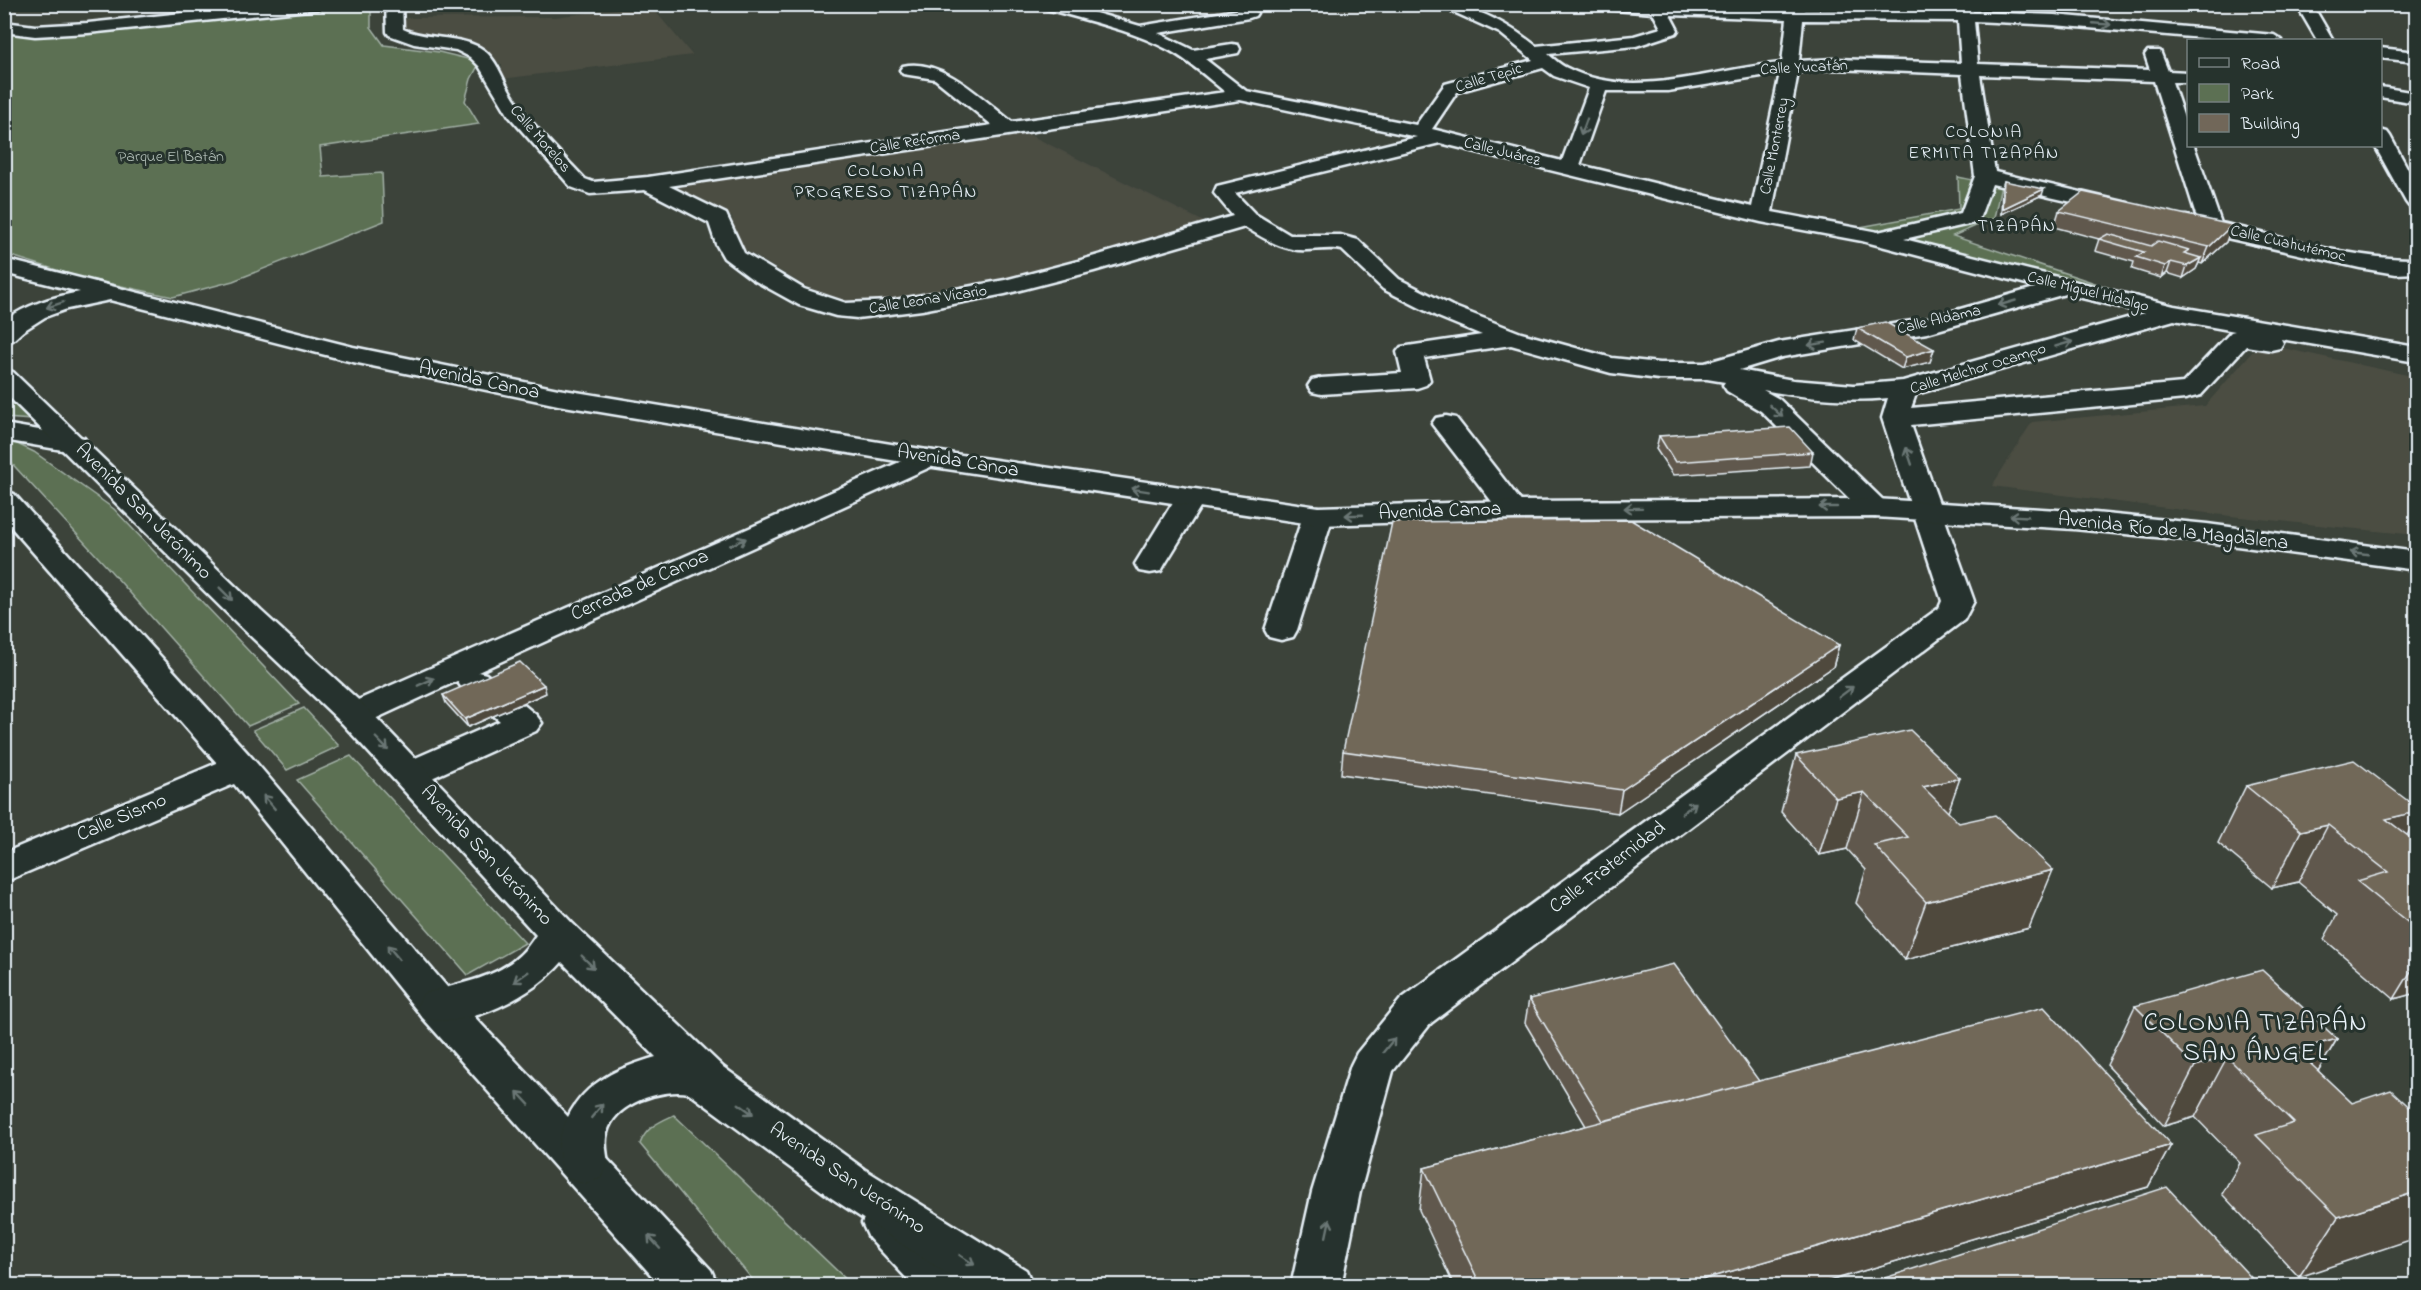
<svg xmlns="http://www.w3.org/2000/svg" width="2421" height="1290" font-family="'Indie Flower',sans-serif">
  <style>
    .built { fill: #4c4e43 }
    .green { fill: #5c7053; stroke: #a2b0a6; stroke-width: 1.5 }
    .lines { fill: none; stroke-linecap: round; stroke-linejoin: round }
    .minor-casing { stroke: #e8f1f8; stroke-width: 5 }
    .major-casing { stroke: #e8f1f8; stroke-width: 5 }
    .minor { fill: #26332d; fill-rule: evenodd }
    .major { fill: #26332d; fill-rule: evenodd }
    .wall { fill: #61594d; stroke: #e8f1f8; stroke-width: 1.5 }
    .shaded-wall { fill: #4f483e; stroke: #e8f1f8; stroke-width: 1.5 }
    .building { fill: #716759; stroke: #e8f1f8; stroke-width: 1.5 }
    .oneway { stroke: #6a7674 }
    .labels { text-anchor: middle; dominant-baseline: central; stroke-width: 6; stroke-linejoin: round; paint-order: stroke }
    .far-street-label { font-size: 16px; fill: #e8f1f8; stroke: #26332d }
    .far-park-label { font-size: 16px; fill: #b0bdb6; stroke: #26332d }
    .far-neighbourhood-label { font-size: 18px; letter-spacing: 1.5px; fill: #e8f1f8; stroke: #26332d }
    .far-quarter-label { font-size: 18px; letter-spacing: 1.5px; fill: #e8f1f8; stroke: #26332d }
    .street-label { font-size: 20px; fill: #e8f1f8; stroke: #26332d }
    .near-neighbourhood-label { font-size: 26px; letter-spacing: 1.5px; fill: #e8f1f8; stroke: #26332d }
  </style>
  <rect width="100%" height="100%" fill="#3c433a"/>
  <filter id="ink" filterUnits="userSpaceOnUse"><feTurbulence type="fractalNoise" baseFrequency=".0167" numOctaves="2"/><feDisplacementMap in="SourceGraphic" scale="12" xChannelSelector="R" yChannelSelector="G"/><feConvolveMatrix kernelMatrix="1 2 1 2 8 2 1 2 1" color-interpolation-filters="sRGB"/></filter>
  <g filter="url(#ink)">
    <path class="built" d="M650 5 692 55 501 79 502 65 488 55 397 29 407 18 555 17Z
      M1018 129 1210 225 1007 283 911 300 840 307 737 245 732 217 663 185Z
      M2260 343 2416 377V535L2231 516 1992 486 2032 422 2205 406Z"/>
    <path class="green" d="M311 5H371V27L384 45 439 52 480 62 471 79 465 101 479 124 320 147 323 177 382 173 384 221 233 281 173 297 79 277 5 254 4 29 15 34 84 30Z
      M1958 177 2001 186 1994 218 1953 236 2146 300 1860 227 1959 209Z
      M4 391 33 420 5 418Z
      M5 438 34 452 114 509 299 704 248 726 108 568 5 456Z
      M304 708 339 746 287 770 253 730Z
      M351 756 525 943 468 975 297 780Z
      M674 1115 852 1285H757L640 1144C646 1127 659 1122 674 1115Z"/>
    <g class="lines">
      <g class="minor-casing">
        <path id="minor" d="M268 4H325L318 9 88 33 35 36 4 32V22L35 26 88 23Z
          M386 4H402L403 29C427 40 455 35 479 47 493 55 499 70 506 84 525 120 557 149 585 179L593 182 648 177 992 125 935 79 903 74 900 70 903 66C942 57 983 100 1012 122L1225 92C1207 77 1189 61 1169 50 1129 29 1084 20 1040 7L1039 4H1065L1140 26 1249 8 1255 10 1257 13 1255 16 1249 18 1158 33 1193 50 1232 44 1238 45 1240 49 1238 53 1205 59 1246 91 1416 125 1445 84 1533 60 1500 33 1436 4C1473 4 1507 23 1536 46L1634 36 1661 28 1653 13 1603 9 1596 4H1660L1788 10 1789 4H1805L1804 10 1958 11 1957 4H1973V12L2054 15 2274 35 2282 40H2225L2054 25 1974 21 1978 64 2150 70 2145 55 2148 51H2160L2168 71 2188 72V82H2172L2188 130V146H2194L2221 223C2282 237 2354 260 2416 259V273L2396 274 2360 268 2178 227 2175 222 2178 217 2186 216 2197 218 2154 81 1980 75 1995 172 2128 203 2132 207 2128 211 2121 213 1992 184 1978 222 1904 239 2174 306 2416 347V362L2281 339 2283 343 2280 348 2271 350 2246 346 2201 395 2185 399 1911 425 1974 601 1964 620 1431 1023 1393 1071 1360 1192 1341 1286H1291L1312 1192 1351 1065 1357 1053 1401 999 1939 608 1942 601 1882 418 1888 398C1846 402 1805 398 1763 390L1779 399 1885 502 1890 508 1885 514 1875 517 1865 514 1761 411 1727 391 1723 385 1725 382 1707 379H1659L1611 373 1511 345 1424 358 1430 380 1426 385 1417 388 1321 394 1312 392 1308 386 1312 380 1321 378 1402 373 1397 352 1401 347 1482 335 1436 316 1383 289 1342 250C1328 247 1313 251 1298 250 1278 248 1262 237 1245 227L1094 271 1005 294 922 310 857 318 836 316 799 305 752 279 724 258 716 244 709 223 645 190 590 194 571 187 509 116 479 66 470 57 456 50 414 44 389 35 387 32ZM1670 15 1787 19 1782 63C1713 68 1633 102 1567 68 1560 65 1554 59 1548 54L1636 46 1676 33 1678 30ZM1803 20 1958 21 1961 63 1834 59 1799 61ZM1543 68 1554 76 1589 88 1562 161 1432 129 1457 92ZM1834 69 1962 74 1975 176 1961 213 1878 232 1772 212 1798 72ZM1780 73 1752 207 1580 165 1606 91H1668ZM1240 100 1417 137 1217 186 1214 193 1233 216 1078 261 1005 280 890 301 846 303 804 289 744 253 726 214 669 186ZM1440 143 1761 222 1862 241 2038 287 1925 319 1779 342 1705 363H1659L1612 358 1521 333 1452 306 1399 279 1358 240 1340 235H1290L1255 214 1235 193ZM2065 294 2145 313 1903 381 1854 385 1793 380 1739 370 1782 357 1927 333ZM2174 320 2235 331 2231 332 2183 383 1911 408 1916 394Z
          M2296 4H2312L2333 40H2317Z
          M2380 48 2416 52V62L2380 58Z
          M2380 87 2416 93V103L2380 97Z
          M2380 130 2387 132 2390 136 2416 184V208L2409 206 2406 202 2375 146H2380Z
          M1446 416 1456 418 1523 504 1528 510 1523 516 1513 519 1503 516 1432 424 1436 418Z
          M4 424 74 436 84 438 88 444 84 450 74 452 4 440Z
          M927 450 937 452 941 458 937 464 478 672 486 674 536 715 542 723 536 731 423 782 410 786 397 782 392 774 397 766 500 721 462 688 457 681 366 723 354 726 342 723 337 715 342 707Z
          M1190 490 1200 493 1205 499 1165 564 1161 571 1150 573 1139 571 1135 564 1175 499 1180 493Z
          M4 491 14 494 253 759 453 994 711 1270 718 1286H661L423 1018 234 784 4 882V853L217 763 4 519Z
          M1318 507 1328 510 1333 516 1297 630 1293 637 1281 640 1269 637 1265 630 1303 516 1308 510Z
          M886 1202 903 1208 966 1270 973 1286H914L869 1238 862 1223 869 1208Z"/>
      </g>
      <g class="major-casing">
        <path id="major" d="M4 259 353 347 558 389 927 450 1318 507 1513 501 1875 499 2074 511 2207 524 2416 552V570L2207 542 2074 529 1875 517 1513 519 1318 525 927 466 558 405 353 362 110 300 67 309 45 317 23 331 13 340 4 342V321C27 304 53 297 80 292L4 273Z
          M4 369 13 372 261 611 366 707 572 923 723 1067 864 1169 1026 1270 1033 1286H965L830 1197 689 1093C662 1088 614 1103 607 1133 603 1146 609 1158 607 1165 606 1169 602 1174 601 1178L584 1184 567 1178C556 1155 556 1140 568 1117 586 1081 619 1068 656 1057L562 962C534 995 466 1031 423 1018L417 1006 423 994C467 980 508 980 536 935L342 723 239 625 4 392Z"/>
      </g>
      <use href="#minor" class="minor"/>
      <use href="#major" class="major"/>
    </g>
    <path class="wall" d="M2004 181 2042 195 2001 214 2002 187Z
      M2059 211 2232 225 2226 242 2202 264 2199 263 2196 269 2183 278 2167 273 2161 278 2132 269 2134 262 2095 251 2099 239 2054 227Z
      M1857 328 1934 349 1930 362 1902 369 1854 340Z
      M1659 436 1813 452 1810 466 1673 475 1656 449Z
      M1839 645 1833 667 1618 813 1341 774 1343 751Z
      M546 693 468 727 446 703 443 695Z
      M1796 755 1948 812 2029 928 1905 960 1856 903 1866 870 1847 849 1819 855 1781 812Z
      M2246 786 2407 835 2416 842V993L2394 999 2324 939 2337 915 2298 882 2272 888 2218 843Z
      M1529 999 1759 1081 2171 1145 2148 1187 1812 1286H1454L1419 1210 1424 1168 1586 1126 1525 1023Z
      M2135 1006 2337 1039 2318 1071 2352 1103 2416 1113 2299 1277 2222 1194 2240 1163 2195 1117 2164 1126 2107 1065Z"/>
    <path class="shaded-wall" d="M2044 189 2042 195 2001 214 2002 209Z
      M2232 225 2226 242 2202 264 2209 247Z
      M2201 258 2196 269 2183 278 2187 266Z
      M2171 262 2167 273 2161 278 2165 266Z
      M1934 349 1930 362 1902 369 1906 357Z
      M1839 645 1833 667 1618 813 1622 790Z
      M544 685 546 693 468 727 465 719Z
      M1960 778 1940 835 1923 787Z
      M1864 792 1847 849 1819 855 1836 798Z
      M2416 812V819L2389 868 2386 819Z
      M2328 825 2298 882 2272 888 2301 831Z
      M2053 870 2029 928 1905 960 1926 902Z
      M2416 963V993L2394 999Z
      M2337 1039 2302 1098 2296 1050Z
      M2227 1057 2195 1117 2164 1126 2195 1066Z
      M2171 1145 2148 1187 1812 1286H1680Z
      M2416 1192V1238L2299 1277 2338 1217Z"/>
    <path class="building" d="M2004 181 2044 189 2002 209Z
      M2083 192 2232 225 2209 247 2059 211Z
      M2108 234 2151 246 2158 241 2189 250 2184 253 2201 258 2187 266 2171 262 2165 266 2136 257 2144 252 2099 239Z
      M1885 322 1934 349 1906 357 1857 328Z
      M1790 427 1813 452 1675 462 1659 436Z
      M1631 520 1839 645 1622 790 1343 751 1392 522Z
      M520 662 544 685 465 719 443 695Z
      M1910 730 1960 778 1923 787 1959 823 1995 815 2053 870 1926 902 1874 845 1908 837 1864 792 1836 798 1796 755Z
      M2354 760 2416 807V812L2386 819 2416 842V929L2357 881 2388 872 2328 825 2301 831 2246 786Z
      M1674 964 1759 1081 1603 1121 1529 999Z
      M2262 970 2337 1039 2296 1050 2352 1103 2391 1090 2416 1113V1192L2338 1217 2256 1135 2294 1123 2227 1057 2195 1066 2135 1006Z
      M2044 1007 2171 1145 1680 1286H1481L1424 1168Z
      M2167 1187 2259 1286H1860Z"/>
    <defs><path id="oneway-shaft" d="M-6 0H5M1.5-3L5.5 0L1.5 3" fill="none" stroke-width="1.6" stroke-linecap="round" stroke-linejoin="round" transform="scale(1.5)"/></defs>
    <g class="oneway">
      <use href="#oneway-shaft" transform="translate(2102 24) rotate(5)"/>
      <use href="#oneway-shaft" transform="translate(1584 127) rotate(110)"/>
      <use href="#oneway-shaft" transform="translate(2007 303) rotate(164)"/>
      <use href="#oneway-shaft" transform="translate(55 305) rotate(162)"/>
      <use href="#oneway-shaft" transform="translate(1817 344) rotate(171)"/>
      <use href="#oneway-shaft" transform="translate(2064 344) rotate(-16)"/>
      <use href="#oneway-shaft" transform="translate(1776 411) rotate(43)"/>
      <use href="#oneway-shaft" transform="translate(1909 456) rotate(-109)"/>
      <use href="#oneway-shaft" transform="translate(1140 490) rotate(-171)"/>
      <use href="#oneway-shaft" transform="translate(1828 507) rotate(-180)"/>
      <use href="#oneway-shaft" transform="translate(1633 508) rotate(179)"/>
      <use href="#oneway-shaft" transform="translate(1354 515) rotate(178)"/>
      <use href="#oneway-shaft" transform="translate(2019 516) rotate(-177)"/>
      <use href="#oneway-shaft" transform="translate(738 542) rotate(-24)"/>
      <use href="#oneway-shaft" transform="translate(2359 553) rotate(-172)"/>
      <use href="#oneway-shaft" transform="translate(226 594) rotate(45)"/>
      <use href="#oneway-shaft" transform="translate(426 682) rotate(-24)"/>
      <use href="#oneway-shaft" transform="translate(1846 692) rotate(-37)"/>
      <use href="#oneway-shaft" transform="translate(382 744) rotate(46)"/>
      <use href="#oneway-shaft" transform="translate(269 802) rotate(-130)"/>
      <use href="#oneway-shaft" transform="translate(1689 808) rotate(-37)"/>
      <use href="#oneway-shaft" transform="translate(393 952) rotate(-130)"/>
      <use href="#oneway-shaft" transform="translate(588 962) rotate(45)"/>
      <use href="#oneway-shaft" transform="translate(521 977) rotate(145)"/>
      <use href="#oneway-shaft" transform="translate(1389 1045) rotate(-51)"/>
      <use href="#oneway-shaft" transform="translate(523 1098) rotate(-133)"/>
      <use href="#oneway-shaft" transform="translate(746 1109) rotate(36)"/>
      <use href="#oneway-shaft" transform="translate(597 1111) rotate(-50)"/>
      <use href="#oneway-shaft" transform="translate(1328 1228) rotate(-78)"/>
      <use href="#oneway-shaft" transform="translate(654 1242) rotate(-132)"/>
      <use href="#oneway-shaft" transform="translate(967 1260) rotate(33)"/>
    </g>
  </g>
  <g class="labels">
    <g class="far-street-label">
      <text transform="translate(1804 68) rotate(-3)">Calle Yucatán</text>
      <text transform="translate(1489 78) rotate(-17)">Calle Tepic</text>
      <text transform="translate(540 139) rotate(49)">Calle Morelos</text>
      <text transform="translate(915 142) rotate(-9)">Calle Reforma</text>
      <text transform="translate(1775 146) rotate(-79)">Calle Monterrey</text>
      <text transform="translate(1502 152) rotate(14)">Calle Juárez</text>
      <text transform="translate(2288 244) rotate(13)">Calle Cuahutémoc</text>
      <text transform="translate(2088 292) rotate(14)">Calle Miguel Hidalgo</text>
      <text transform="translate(928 300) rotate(-9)">Calle Leona Vicario</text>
      <text transform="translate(1939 320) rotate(-13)">Calle Aldama</text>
      <text transform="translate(1978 369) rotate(-17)">Calle Melchor Ocampo</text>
    </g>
    <g class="far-park-label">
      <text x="171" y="157">Parque El Batán</text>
    </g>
    <g class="far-neighbourhood-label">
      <text x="1984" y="133">COLONIA<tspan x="1984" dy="21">ERMITA TIZAPÁN</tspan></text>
      <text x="886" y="172">COLONIA<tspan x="886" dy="21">PROGRESO TIZAPÁN</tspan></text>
    </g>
    <g class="far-quarter-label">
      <text x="2017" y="227">TIZAPÁN</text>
    </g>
    <g class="street-label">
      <text transform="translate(479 381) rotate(12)">Avenida Canoa</text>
      <text transform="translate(958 462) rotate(9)">Avenida Canoa</text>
      <text transform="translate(143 512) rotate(45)">Avenida San Jerónimo</text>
      <text transform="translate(1440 512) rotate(-2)">Avenida Canoa</text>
      <text transform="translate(2173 532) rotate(6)">Avenida Río de la Magdalena</text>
      <text transform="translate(640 586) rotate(-24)">Cerrada de Canoa</text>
      <text transform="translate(122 818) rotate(-23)">Calle Sismo</text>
      <text transform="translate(486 856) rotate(47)">Avenida San Jerónimo</text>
      <text transform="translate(1608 868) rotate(-37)">Calle Fraternidad</text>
      <text transform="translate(847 1179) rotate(34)">Avenida San Jerónimo</text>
    </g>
    <g class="near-neighbourhood-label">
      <text x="2256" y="1024">COLONIA TIZAPÁN<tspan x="2256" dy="30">SAN ÁNGEL</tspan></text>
    </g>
  </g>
  <rect width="2421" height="1290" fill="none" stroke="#26332d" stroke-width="24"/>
  <rect x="12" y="12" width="2397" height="1266" fill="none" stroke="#e8f1f8" stroke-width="2" filter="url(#ink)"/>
  <rect x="2187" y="39" width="195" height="108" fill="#26332d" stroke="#747f7e" stroke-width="1.5"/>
  <rect x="2199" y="58" width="30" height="9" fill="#26332d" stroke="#747f7e" stroke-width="1.5"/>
  <text x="2241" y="69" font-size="18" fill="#e8f1f8">Road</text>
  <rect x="2199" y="84" width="30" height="18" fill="#5c7053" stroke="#747f7e" stroke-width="1.5"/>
  <text x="2241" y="99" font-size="18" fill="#e8f1f8">Park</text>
  <rect x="2199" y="114" width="30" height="18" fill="#716759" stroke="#747f7e" stroke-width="1.5"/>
  <text x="2241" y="129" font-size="18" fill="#e8f1f8">Building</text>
</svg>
